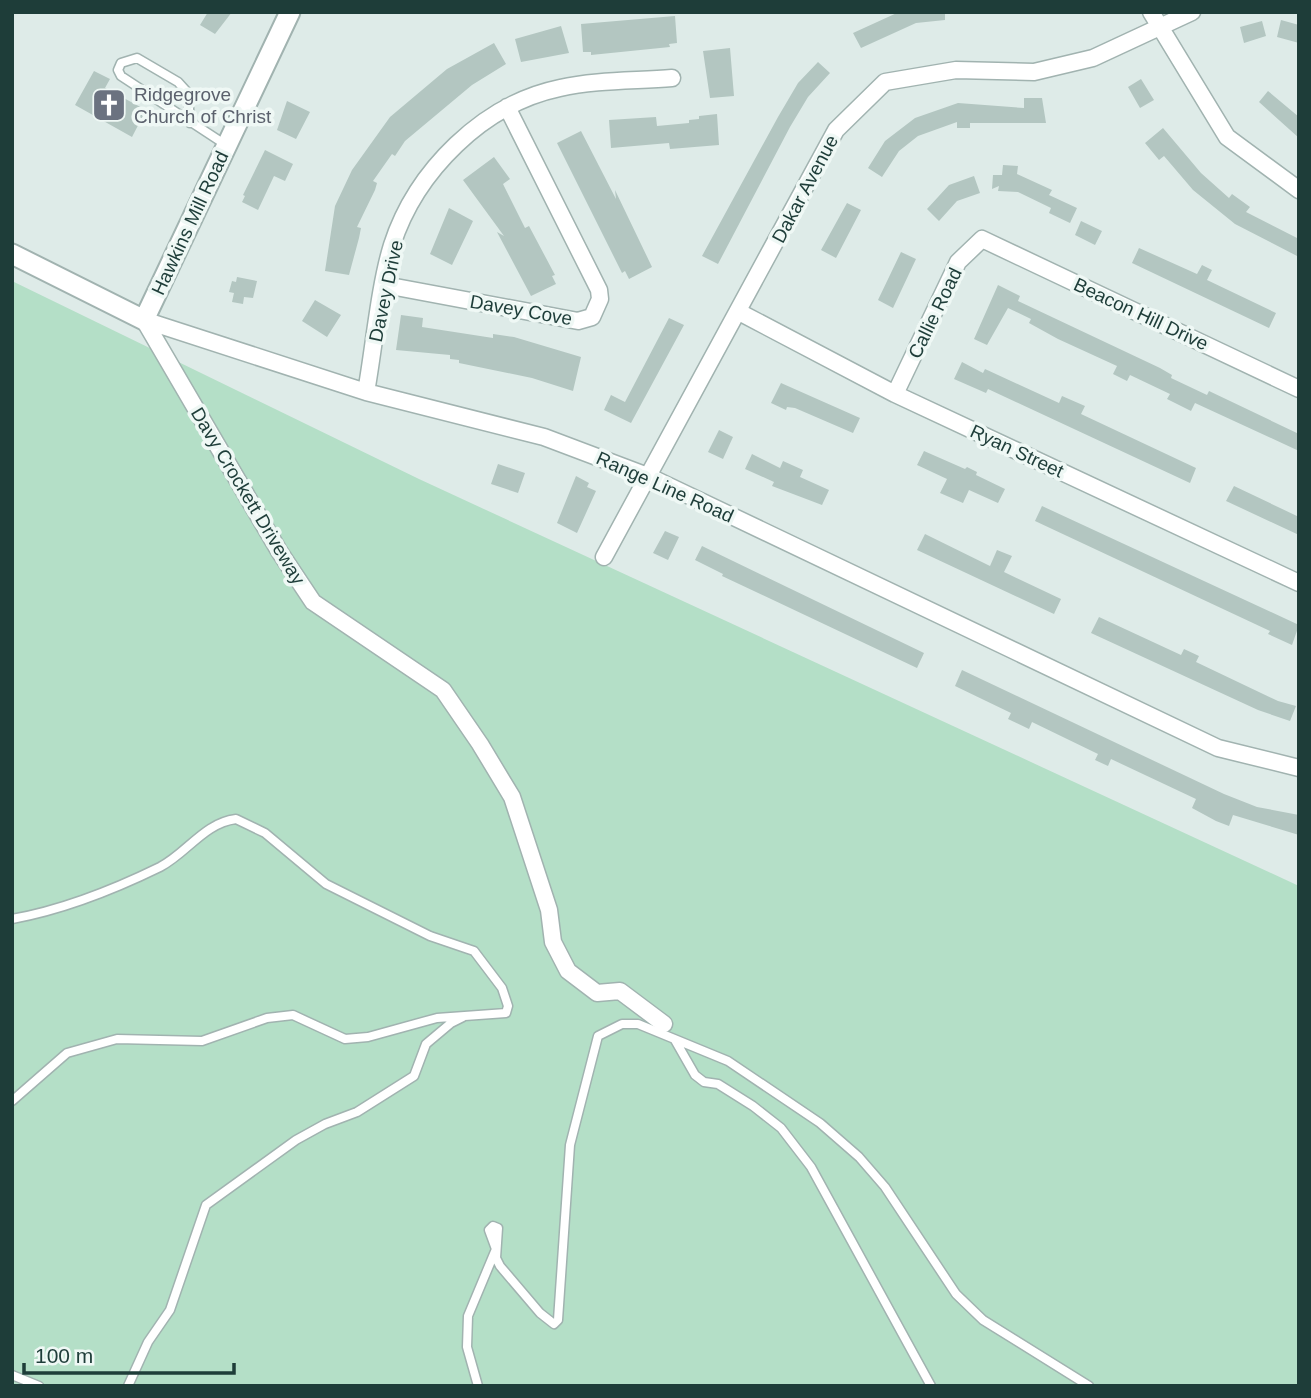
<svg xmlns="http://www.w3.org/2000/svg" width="1311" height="1398" font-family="Helvetica,sans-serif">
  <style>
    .green { fill: #b4dfc7 }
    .building { fill: #b3c6c1 }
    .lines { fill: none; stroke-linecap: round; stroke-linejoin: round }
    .service-casing { stroke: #a1b3b0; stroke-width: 11 }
    .minor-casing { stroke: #a1b3b0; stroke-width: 19 }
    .tertiary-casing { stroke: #a1b3b0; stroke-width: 23 }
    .service { stroke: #fff; stroke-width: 8 }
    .minor { stroke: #fff; stroke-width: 16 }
    .tertiary { stroke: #fff; stroke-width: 19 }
    .labels { text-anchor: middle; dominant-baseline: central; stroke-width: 7; stroke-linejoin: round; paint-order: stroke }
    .worship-label { font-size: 19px; fill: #5b616d; stroke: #eff8f5; text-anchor: start }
    .street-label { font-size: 19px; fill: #1e3d39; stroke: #eff8f5 }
  </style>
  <rect width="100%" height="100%" fill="#deebe8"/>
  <path class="green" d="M12 281 419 479 1299 886V1386H12Z"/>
  <path class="building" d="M208 12H232L215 34 200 25Z
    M899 12H945V20L916 23 861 48 853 33Z
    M675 16 677 43 669 44 670 47 591 55V52H583L581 24Z
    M1281 20 1299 25V43L1277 37Z
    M1262 21 1266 36 1244 43 1240 27Z
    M561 26 569 53 521 62 515 39Z
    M494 43 506 64 472 85 405 141 395 156 392 154 373 181 377 183 375 190 357 227 361 228 359 238 349 275 325 271 335 206 352 170 390 117 447 69Z
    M730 48 734 96 710 98 703 51Z
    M818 62 830 73 808 97 790 127 718 264 702 256 778 117 798 83Z
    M94 71 110 79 105 88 146 110 132 137 75 105Z
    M1141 79 1154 100 1140 108 1128 87Z
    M1268 91 1299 117V138L1259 102Z
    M1024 98H1042L1046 123H970V128H957V122L918 136 899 151 882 177 868 168 885 141 915 118 958 103 1024 108Z
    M287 101 310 112 296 139 277 130Z
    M717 114 719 145 670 149 669 143 611 148 609 120 656 117 657 126 689 123V120L699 119V116Z
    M1163 128 1201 173 1229 198 1232 194 1250 207 1246 212 1299 239V257L1235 224 1193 190 1164 156 1159 160 1145 143Z
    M581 131 616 199 615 190 652 267 629 279 625 271 622 273 557 143Z
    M265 150 293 164 285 181 274 176 258 210 242 202 245 196 243 195Z
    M494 157 510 179 503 184 525 228 529 226 555 275 552 276 556 284 531 296 497 232 504 236 463 180Z
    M1003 165 1018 166 1017 174 1052 190 1049 195 1077 208 1070 223 1049 213 1051 208 1018 192 998 191 999 186 992 189 993 175H1002Z
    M974 176 980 193 957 201 939 221 927 209 949 185Z
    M847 203 861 210 836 258 821 250Z
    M449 208 473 221 452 265 430 254Z
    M1081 221 1102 231 1095 245 1075 235Z
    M1139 248 1197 274 1202 265 1212 270 1207 280 1276 313 1269 328 1132 263Z
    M901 252 916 259 893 308 878 300Z
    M237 277 257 281 253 298 244 297 243 304 232 302 234 293 229 292 232 281 236 282Z
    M998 285 1020 296 1018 301 1160 368 1172 375 1171 378 1207 395 1209 391 1299 434V451L1195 403 1191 411 1167 399 1170 394 1130 375 1127 381 1113 374 1117 366 1058 339 1029 323 1031 319 1008 308 987 345 974 339Z
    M315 300 341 315 327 337 302 321Z
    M401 315 423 318 422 327 493 338V334L514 337 581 357 573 391 532 378 459 363V360L450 359V355L396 350Z
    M669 318 684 325 631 423 604 410 611 395 625 402Z
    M962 362 983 373 985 369 1059 403 1062 396 1085 406 1081 414 1196 468 1190 483 988 389 986 393 954 379Z
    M781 383 860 418 853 433 795 408 787 407 786 410 771 403Z
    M719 430 733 437 723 459 708 452Z
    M924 451 965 469 967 467 977 472 976 475 1005 489 998 503 969 490 963 503 940 493 947 479 917 465Z
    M752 454 780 468 783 461 803 470 800 477 829 490 822 505 772 486 774 482 745 469Z
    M498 464 525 473 518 493 491 484Z
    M576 476 589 483 587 487 596 491 577 533 557 523Z
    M1234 486 1299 517V535L1226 501Z
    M1042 506 1299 625 1292 645 1268 634 1270 631 1035 521Z
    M665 531 679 537 668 560 653 553Z
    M925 534 990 566 997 550 1012 556 1004 572 1061 599 1054 614 917 550Z
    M702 546 924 653 917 668 722 576 723 574 695 560Z
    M1099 617 1181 655 1184 649 1199 656 1196 662 1278 701 1296 706 1290 721 1258 710 1091 633Z
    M962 670 1224 794 1257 807 1299 815V835L1233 815 1229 826 1216 821 1192 808 1196 799 1111 759 1108 766 1095 760 1098 754 1032 722 1029 729 1008 719 1011 713 955 686Z"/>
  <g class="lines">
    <g class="service-casing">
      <path id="service" d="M190 123 188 93 178 82 137 58 121 63 118 70 121 76 226 145
        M12 919C62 910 115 889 160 867 187 853 204 823 236 819L265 833 326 884 430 936 474 951 502 988 508 1006 506 1013 437 1018 368 1037 345 1039 293 1015 267 1018 202 1041 117 1039 67 1053 12 1101
        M675 1040 695 1075 704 1082 718 1084 753 1106 781 1128 811 1167 931 1386
        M12 1375 39 1386
        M128 1386 148 1342 170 1310 206 1205 296 1140 325 1124 357 1112 414 1076 426 1044 451 1023 463 1017
        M478 1386 467 1347 468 1316 496 1249 489 1230 493 1226 498 1228 496 1258 500 1266 540 1313 554 1324 558 1320 570 1145 598 1036 622 1024H638L728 1061 820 1123 859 1157 885 1187 956 1294 983 1320 1089 1386"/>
    </g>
    <g class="minor-casing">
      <path id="minor" d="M1151 12 1227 137 1299 190
        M385 285 578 321 592 317 600 299 599 290 507 107
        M739 312 895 394 1299 583
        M144 320 366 392 544 437 650 477 1218 748 1299 768
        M144 320 279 551 313 602 443 690 480 744 512 797 549 910 553 942 568 971 597 993 620 991 664 1024
        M366 392C374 348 379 287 392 245 416 171 483 104 560 88 595 80 635 81 672 78
        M895 394 958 262 982 239 1299 389
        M604 557 836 130 885 82 956 70 1034 72 1093 58 1192 12"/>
    </g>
    <g class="tertiary-casing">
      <path id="tertiary" d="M12 254 144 320 290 12"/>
    </g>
    <use href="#service" class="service"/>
    <use href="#minor" class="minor"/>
    <use href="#tertiary" class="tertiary"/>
  </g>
  <defs>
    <g id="church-square" transform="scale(1.75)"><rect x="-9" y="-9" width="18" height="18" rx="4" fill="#6b7280" stroke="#eff8f5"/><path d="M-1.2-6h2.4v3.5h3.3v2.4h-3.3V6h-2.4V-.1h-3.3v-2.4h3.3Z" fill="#fff"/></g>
  </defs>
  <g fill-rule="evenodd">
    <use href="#church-square" x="109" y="105"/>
  </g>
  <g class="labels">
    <g class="worship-label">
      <text x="134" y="94">Ridgegrove<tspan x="134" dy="22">Church of Christ</tspan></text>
    </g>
    <g class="street-label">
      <text transform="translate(805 189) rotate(-62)">Dakar Avenue</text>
      <text transform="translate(190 223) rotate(-65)">Hawkins Mill Road</text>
      <text transform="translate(386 291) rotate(-78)">Davey Drive</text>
      <text transform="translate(521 310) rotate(10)">Davey Cove</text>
      <text transform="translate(935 313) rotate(-64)">Callie Road</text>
      <text transform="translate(1141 314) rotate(25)">Beacon Hill Drive</text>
      <text transform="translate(1017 451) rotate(25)">Ryan Street</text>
      <text transform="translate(665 487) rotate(24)">Range Line Road</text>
      <text transform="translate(248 496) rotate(59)">Davy Crockett Driveway</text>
    </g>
  </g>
  <rect width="1311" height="1398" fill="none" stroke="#1e3d39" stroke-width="28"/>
  <path d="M24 1363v10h210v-10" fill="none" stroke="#1e3d39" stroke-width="3.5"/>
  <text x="35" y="1363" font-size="21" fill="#1e3d39" stroke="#eff8f5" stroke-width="5" paint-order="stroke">100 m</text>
</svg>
